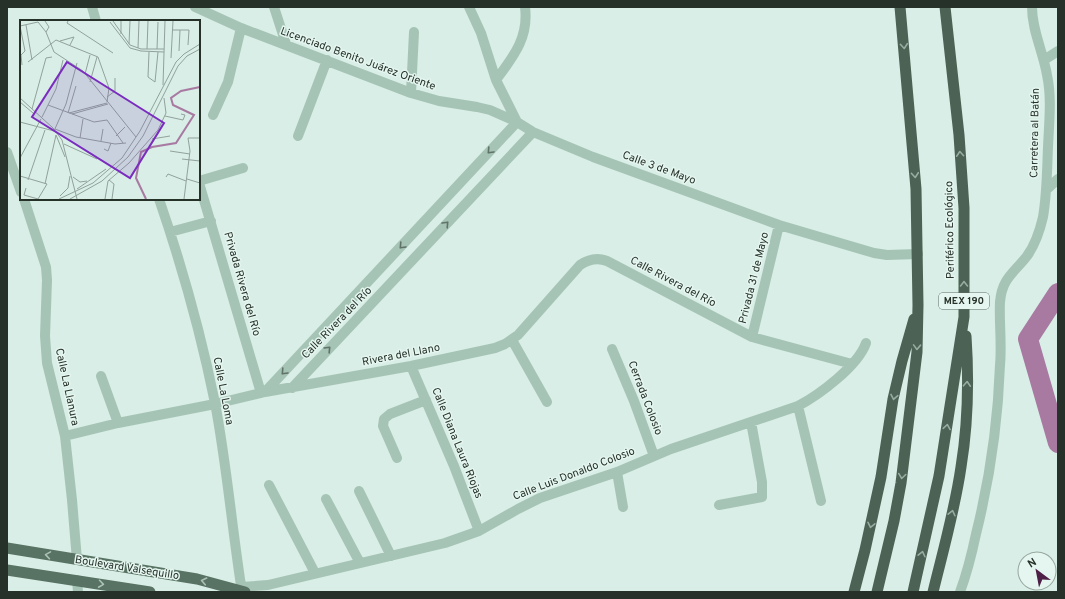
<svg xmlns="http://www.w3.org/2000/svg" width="1065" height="599" font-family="Overpass,sans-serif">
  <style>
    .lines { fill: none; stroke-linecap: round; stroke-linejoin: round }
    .river { stroke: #a87aa2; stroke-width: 20 }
    .minor { stroke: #a6c4b6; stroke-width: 10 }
    .primary { stroke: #587263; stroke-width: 11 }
    .trunk { stroke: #4b6254; stroke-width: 11 }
    .oneway { stroke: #98aca2 }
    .oneway2 { stroke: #607369 }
    .oneway3 { stroke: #acc1b7 }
    .labels { text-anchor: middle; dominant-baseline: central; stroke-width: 3; stroke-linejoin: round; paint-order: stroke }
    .shield { fill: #e4f6ef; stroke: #5f6c65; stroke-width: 1 }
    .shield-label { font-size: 10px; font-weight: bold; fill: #26312a }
    .street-label { font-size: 11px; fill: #26312a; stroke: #e4f6ef }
    .inset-river { fill: none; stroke: #a87aa2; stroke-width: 2 }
    .inset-road { fill: none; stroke: #91a29b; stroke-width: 1 }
    .view { fill: #7b2cbf; fill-opacity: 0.15; stroke: #7b2cbf; stroke-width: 2 }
    .inset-edge { fill: none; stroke: #26312a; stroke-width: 2 }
  </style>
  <rect width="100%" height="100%" fill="#d8eee6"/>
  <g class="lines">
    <path class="river" d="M1058 293 1028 339 1058 443"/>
    <path class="minor" d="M92 7 96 21
      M195 7 241 28 411 93 439 101 477 107 490 110 517 122 533 132 593 157 779 225 874 253 887 255 918 254
      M274 7 286 44
      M469 7 481 33 496 80 517 122
      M1044 60 1058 51
      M496 80C513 57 529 38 525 7
      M411 93 414 32
      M213 115 228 82 241 28
      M298 136 327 60
      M7 152 21 192
      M199 181 243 168
      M199 183 261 393
      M1046 190 1058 179
      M24 199 46 267 47 280 45 336 47 363 65 436 72 500 77 560
      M159 199C182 266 201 334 215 403 227 466 232 529 242 592
      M170 232 211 221
      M752 337 779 225
      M512 340 547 402
      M612 349 634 401 654 456
      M411 366 454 466 479 531
      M101 376 118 423
      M292 388 533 132
      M265 392 517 122
      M798 406 821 501
      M65 436 118 423 215 404 265 392 411 366 495 348 505 344 518 335 580 265C589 259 597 257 607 261L752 337 852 364
      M397 458 383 426 384 419 390 414 426 400
      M617 472 623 507
      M269 485 315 573
      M359 491 391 556
      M326 499 360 563
      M719 505 762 497V482L751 422
      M77 580 78 592
      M241 587 268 585 445 543 479 531 518 509 540 498 617 472 671 449 798 406C819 395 858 366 866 343
      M960 592C967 573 972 553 976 534 990 478 998 422 1000 365 1002 344 999 323 1000 302 1002 278 1014 273 1027 256 1035 245 1040 230 1043 217 1047 194 1047 170 1048 147 1049 123 1052 98 1047 75 1043 51 1032 31 1032 7"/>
    <path class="primary" d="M7 548 197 579 245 592
      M7 570 150 592"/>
    <path class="trunk" d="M854 592 865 550 881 477 893 399 902 361 914 319
      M877 592 894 521 901 483 917 352 918 305 916 189 900 7
      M913 592 939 476 964 317V208L959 135 945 7
      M933 592C943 551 955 509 961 467 968 424 969 380 966 336"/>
  </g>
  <defs><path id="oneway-chevron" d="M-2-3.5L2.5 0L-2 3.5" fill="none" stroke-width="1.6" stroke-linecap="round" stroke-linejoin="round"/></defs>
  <g class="oneway">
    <use href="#oneway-chevron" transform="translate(904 46) rotate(85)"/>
    <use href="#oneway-chevron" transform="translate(960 154) rotate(-94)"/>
    <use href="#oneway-chevron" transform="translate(915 175) rotate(85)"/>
    <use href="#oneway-chevron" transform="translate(964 284) rotate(-90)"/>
    <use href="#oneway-chevron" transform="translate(917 347) rotate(92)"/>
    <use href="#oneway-chevron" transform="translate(967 384) rotate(-87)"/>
    <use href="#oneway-chevron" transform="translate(894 397) rotate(101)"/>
    <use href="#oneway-chevron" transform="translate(947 427) rotate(-81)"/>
    <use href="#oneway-chevron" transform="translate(902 476) rotate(98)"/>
    <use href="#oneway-chevron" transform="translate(952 513) rotate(-77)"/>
    <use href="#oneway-chevron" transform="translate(871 525) rotate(102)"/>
    <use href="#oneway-chevron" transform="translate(922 554) rotate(-77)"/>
  </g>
  <g class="oneway2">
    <use href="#oneway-chevron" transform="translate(490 151) rotate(133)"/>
    <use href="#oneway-chevron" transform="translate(446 224) rotate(-47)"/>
    <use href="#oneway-chevron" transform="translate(402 246) rotate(133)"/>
    <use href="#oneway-chevron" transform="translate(328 349) rotate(-46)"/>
    <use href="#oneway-chevron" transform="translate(284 372) rotate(133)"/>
  </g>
  <g class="oneway3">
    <use href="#oneway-chevron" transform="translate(48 555) rotate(-171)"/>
    <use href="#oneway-chevron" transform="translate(204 581) rotate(-168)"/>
    <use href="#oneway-chevron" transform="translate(101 584) rotate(8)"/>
  </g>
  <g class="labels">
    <rect class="shield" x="939" y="293" width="50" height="16" rx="3"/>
    <g class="shield-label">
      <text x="964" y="301">MEX 190</text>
    </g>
    <g class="street-label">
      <text transform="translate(358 59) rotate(20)">Licenciado Benito Juárez Oriente</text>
      <text transform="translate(1035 133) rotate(-89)">Carretera al Batán</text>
      <text transform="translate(659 168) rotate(20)">Calle 3 de Mayo</text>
      <text transform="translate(950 230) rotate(-91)">Periférico Ecológico</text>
      <text transform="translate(754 278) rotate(-76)">Privada 31 de Mayo</text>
      <text transform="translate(673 282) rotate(28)">Calle Rivera del Río</text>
      <text transform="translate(242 284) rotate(74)">Privada Rivera del Río</text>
      <text transform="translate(337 323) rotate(-46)">Calle Rivera del Río</text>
      <text transform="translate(401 355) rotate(-11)">Rivera del Llano</text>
      <text transform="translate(67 387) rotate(78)">Calle La Llanura</text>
      <text transform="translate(223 391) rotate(79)">Calle La Loma</text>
      <text transform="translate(645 398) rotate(69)">Cerrada Colosio</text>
      <text transform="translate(457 443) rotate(68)">Calle Diana Laura Riojas</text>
      <text transform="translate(574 474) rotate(-21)">Calle Luis Donaldo Colosio</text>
      <text transform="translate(127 568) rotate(9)">Boulevard Valsequillo</text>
    </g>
  </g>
  <g transform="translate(20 20)">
    <rect width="180" height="180" fill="#d8eee6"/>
    <path class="inset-river" d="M126 179 116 158 121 132 132 127 156 123 174 95 153 85 151 78 161 71 180 67"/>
    <path class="inset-road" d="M25 1 29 7 26 12M48 1 47 3 93 33M93 1 110 25 121 29H144M101 1V14M90 2 110 28 121 31 144 32M6 5 12 40M0 6 18 2 26 12 34 32 63 51 116 117M0 6 5 31 1 35 2 45M152 10H169L168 25M40 21 54 17 50 25M109 24 110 1M118 28 119 1M127 29 128 1M137 29 138 2M159 31 160 10M129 32 128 57 135 62 138 32M151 38 153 1M8 42 36 20 78 37 89 68 87 82M65 54 70 35M70 62 77 37M143 65 145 1M87 77 95 71V58M0 78 33 108 42 120 57 179M0 82 13 93M28 85 74 102M12 89 26 38 32 37M48 93 56 66M49 93 87 83M52 94 88 84M145 96 163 100 165 95 161 94M22 97 36 69 43 40M0 102 34 111 46 84 57 43M74 102 87 100 103 123M35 109 56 117 95 124 106 123M36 115 45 137M96 116 105 107M60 118 63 99M132 119 150 116M81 121 83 109M44 124 77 139M84 129 88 131 91 123M150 131 170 134M0 138 21 99M162 139 180 141M0 156 27 164 18 179 4 175 6 168M53 157 60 162 67 161M146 157 148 154 166 161M167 159 180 163M8 160 25 110M89 160 94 164 92 179M25 164 36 115M57 169 86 149M40 176 48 168 50 156M39 179 73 163 102 138 120 111 156 42 164 34 180 24M50 179 82 161 108 137 123 116 158 46 167 36 180 29M85 179 88 161 109 143 138 110 146 93 144 78M164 179 170 131 168 118H180"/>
    <path class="view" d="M47 42 144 103 110 158 12 97Z"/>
    <rect width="180" height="180" class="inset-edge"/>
  </g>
  <rect width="1065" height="599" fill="none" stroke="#26312a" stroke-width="16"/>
  <g transform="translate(1037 571) rotate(328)"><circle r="19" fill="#e4f6ef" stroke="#98a7a0"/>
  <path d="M0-3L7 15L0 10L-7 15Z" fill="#4e2047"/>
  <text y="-6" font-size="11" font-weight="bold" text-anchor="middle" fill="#26312a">N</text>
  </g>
</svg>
